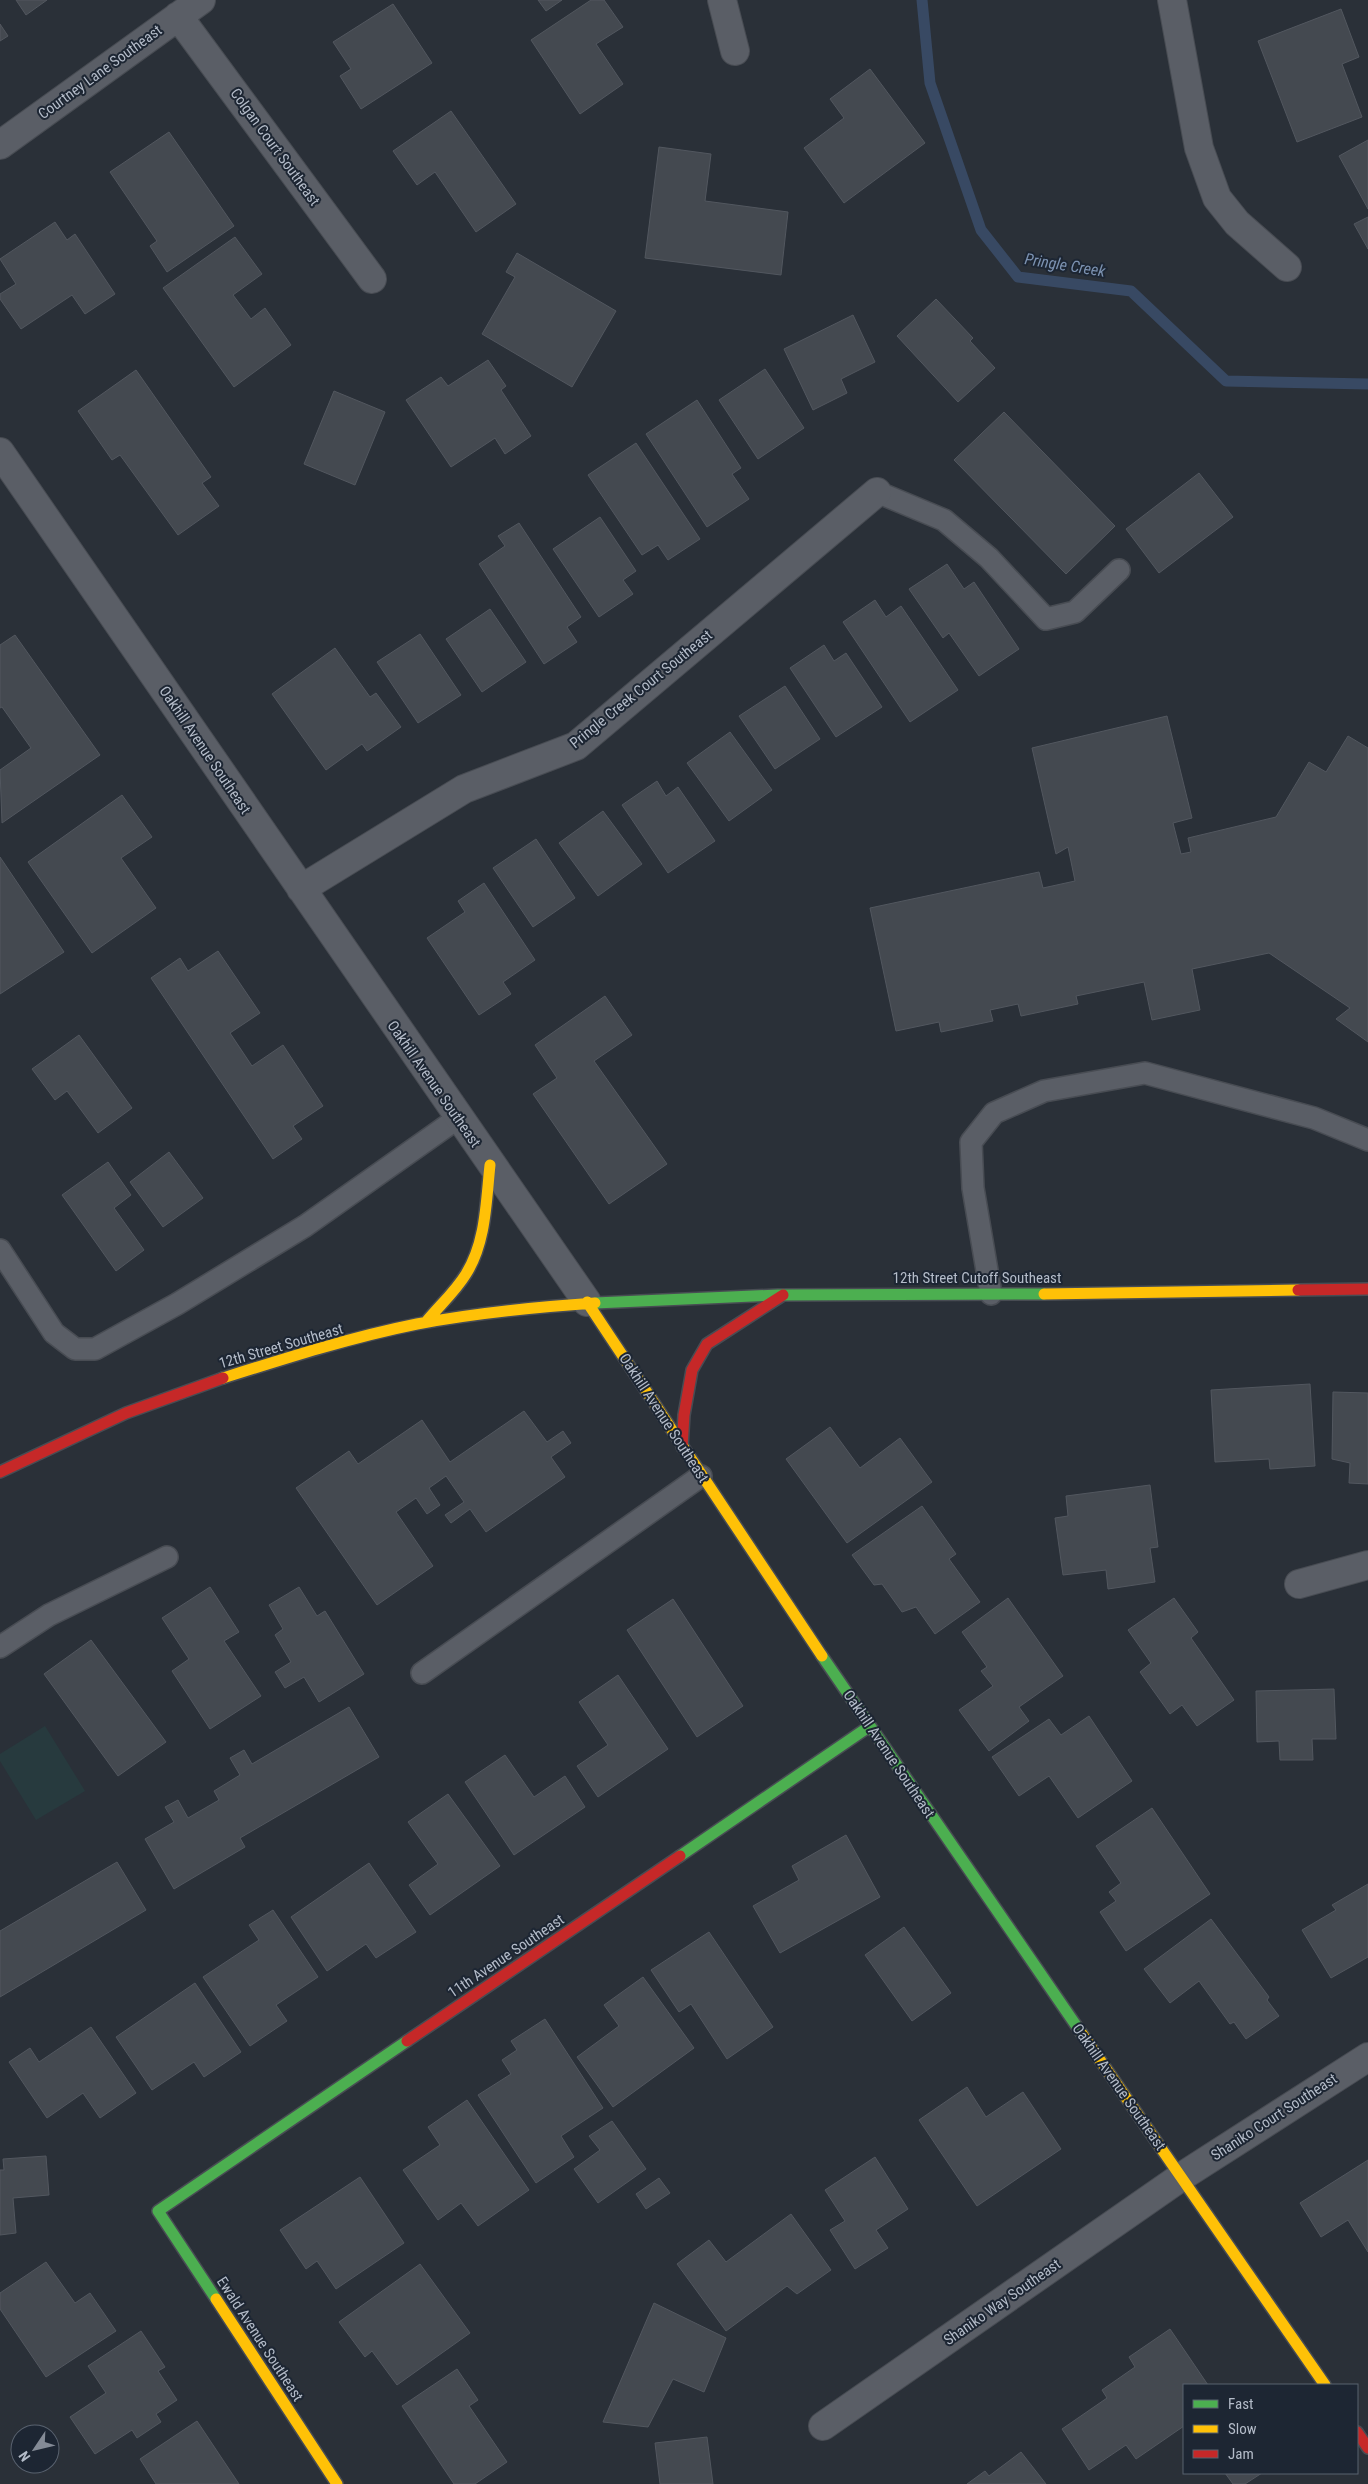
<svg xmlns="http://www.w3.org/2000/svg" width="1368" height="2484" font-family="'Roboto Condensed',sans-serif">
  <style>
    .green { fill: #273a3e }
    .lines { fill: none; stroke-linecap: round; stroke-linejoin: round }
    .stream { stroke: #384963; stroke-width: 11 }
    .building { fill: #444950; stroke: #52575f }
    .lane-casing { stroke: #484c53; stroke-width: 24 }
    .street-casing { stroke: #484c53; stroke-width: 30 }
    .fast-casing { stroke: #484c53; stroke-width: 14 }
    .slow-casing { stroke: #484c53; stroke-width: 14 }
    .jam-casing { stroke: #484c53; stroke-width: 14 }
    .lane { stroke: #5a5e66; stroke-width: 21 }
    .street { stroke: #5a5e66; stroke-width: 28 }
    .fast { stroke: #4caf50; stroke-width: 11 }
    .slow { stroke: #ffc107; stroke-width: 11 }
    .jam { stroke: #c62828; stroke-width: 11 }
    .labels { text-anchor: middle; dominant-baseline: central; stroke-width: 4; stroke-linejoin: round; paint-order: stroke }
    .street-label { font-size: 15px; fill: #b4bcc9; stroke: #1d2633 }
    .water-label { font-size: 16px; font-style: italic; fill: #7c92b1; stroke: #1d2633 }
  </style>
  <rect width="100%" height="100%" fill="#2a3038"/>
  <path class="green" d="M45 1726 85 1791 36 1820 0 1761V1754Z"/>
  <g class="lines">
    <path class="stream" d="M922 0 930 83 981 230 1018 277 1131 291 1226 381 1368 384"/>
  </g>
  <path class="building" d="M16 0H47L26 15Z
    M538 0H562L546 11Z
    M591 0H604L623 27 596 44 623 84 580 114 531 40Z
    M393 4 432 63 361 109 340 76 351 69 333 42Z
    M1341 9 1359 57 1342 64 1362 117 1297 142 1258 41Z
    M0 24 8 36 0 41Z
    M870 69 925 143 844 203 804 148 844 118 830 99Z
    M451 111 516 204 476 232 435 172 417 185 393 151Z
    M169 132 234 226 167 272 150 246 157 241 110 172Z
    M1368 140V209L1339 156Z
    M659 147 711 154 705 201 788 212 781 275 645 258Z
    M1368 217V249L1354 224Z
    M55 222 67 240 75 234 115 294 85 314 72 295 21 329 0 299V294L16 284 0 259Z
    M235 237 262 274 233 295 251 319 265 308 291 345 234 387 163 288Z
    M517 253 616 311 572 387 482 334 515 277 506 272Z
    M936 299 973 338 970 341 995 368 958 402 897 336Z
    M853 315 875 362 841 379 847 393 813 410 784 349Z
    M488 360 506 386 501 390 531 436 505 454 495 438 451 467 406 400 441 377 448 386Z
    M765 369 804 428 758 459 719 400Z
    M136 370 211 477 202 483 219 506 178 535 120 455 112 460 78 411Z
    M334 391 385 412 355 485 304 464Z
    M697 400 741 468 732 474 749 499 707 527 646 434Z
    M1004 412 1115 526 1066 574 954 460Z
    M636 443 700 539 668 560 658 545 642 555 588 475Z
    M1199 473 1233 517 1159 573 1126 529Z
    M600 517 636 571 623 580 633 594 599 617 553 549Z
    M519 523 581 617 567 627 577 642 544 664 479 564 505 546 498 536Z
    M947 564 964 589 974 582 1019 649 979 676 949 633 943 638 909 589Z
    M875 600 886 617 901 606 958 690 910 722 843 622Z
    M490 609 526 662 482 692 446 639Z
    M420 634 461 695 418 723 377 662Z
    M15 635 100 755 2 823 0 770 31 748 2 707 0 708V645Z
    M824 645 834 661 846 653 882 707 836 737 790 668Z
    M335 648 370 697 376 693 401 727 367 751 362 744 326 770 272 694Z
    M785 686 820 739 775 769 739 716Z
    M1167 716 1192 818 1173 823 1181 854 1191 852 1188 838 1276 817 1309 762 1326 772 1348 736 1368 748V1042L1336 1019 1350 1008 1269 953 1192 969 1200 1010 1152 1020 1144 982 1076 996 1078 1004 1021 1016 1018 1004 990 1010 993 1021 941 1032 939 1022 896 1031 870 908 1039 872 1043 888 1075 881 1068 847 1056 854 1032 748Z
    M730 732 772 790 729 821 687 763Z
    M657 781 666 796 678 787 715 841 668 873 622 805Z
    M122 795 152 837 121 858 156 908 92 953 28 862Z
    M603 811 642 864 598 896 559 843Z
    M536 839 575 898 533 927 493 868Z
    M0 857 64 952 0 994Z
    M484 883 535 960 503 982 511 994 479 1015 427 938 465 912 458 901Z
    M218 951 260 1013 230 1033 252 1066 283 1045 323 1106 293 1126 302 1139 273 1159 151 978 180 958 188 971Z
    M605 996 632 1035 594 1061 667 1164 609 1204 533 1094 557 1078 535 1045Z
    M79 1035 132 1108 98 1133 67 1091 55 1100 32 1069Z
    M169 1152 203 1198 163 1227 130 1182Z
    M108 1162 131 1195 114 1208 144 1250 116 1271 62 1195Z
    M1310 1384 1315 1466 1270 1469 1269 1459 1215 1462 1211 1390Z
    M1333 1392 1368 1393V1484L1349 1483 1350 1463 1332 1459Z
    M524 1411 547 1442 563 1431 571 1443 551 1457 565 1477 486 1532 470 1509 451 1523 445 1515 464 1502 446 1476 429 1488 440 1505 427 1514 416 1498 396 1512 433 1566 377 1605 296 1488 349 1451 358 1464 422 1420 450 1462Z
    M830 1427 860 1468 900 1438 932 1482 847 1543 786 1459Z
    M1150 1485 1158 1547 1150 1548 1155 1582 1108 1589 1106 1570 1063 1575 1055 1518 1068 1516 1066 1496Z
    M922 1506 956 1554 949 1559 980 1602 935 1634 916 1607 902 1612 882 1584 874 1585 852 1555Z
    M210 1587 239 1632 224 1641 261 1696 210 1729 172 1671 189 1659 162 1618Z
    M299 1587 317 1616 325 1611 364 1674 319 1702 304 1677 285 1688 275 1672 291 1662 275 1635 283 1629 269 1605Z
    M1008 1598 1063 1676 1019 1707 1029 1721 989 1751 959 1710 993 1686 981 1671 987 1667 962 1632Z
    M1174 1598 1198 1632 1191 1638 1234 1700 1197 1726 1182 1705 1170 1714 1140 1672 1151 1663 1128 1630Z
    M673 1599 743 1706 697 1737 627 1630Z
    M91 1640 166 1742 118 1776 44 1674Z
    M618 1675 668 1749 598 1797 577 1766 608 1745 579 1702Z
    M1334 1689 1336 1739H1312L1313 1760H1280L1279 1741 1257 1742 1256 1691Z
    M349 1707 379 1757 240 1838 245 1847 174 1889 145 1839 174 1822 165 1807 178 1800 188 1818 219 1800 214 1791 240 1775 230 1758 244 1750 252 1764Z
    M1089 1716 1132 1781 1078 1818 1049 1776 1019 1796 992 1757 1049 1719 1061 1735Z
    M505 1755 534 1797 565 1776 585 1807 514 1855 465 1782Z
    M448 1794 500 1866 430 1915 409 1885 438 1864 408 1822Z
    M1152 1808 1210 1894 1126 1951 1100 1912 1116 1901 1109 1892 1121 1883 1096 1846Z
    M846 1835 880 1897 780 1953 753 1906 799 1880 792 1866Z
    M117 1862 146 1910 0 1997V1931Z
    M369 1863 416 1932 376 1958 366 1944 327 1971 291 1917Z
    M1368 1884V1957L1331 1978 1302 1930 1336 1910 1332 1905Z
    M273 1910 318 1977 276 2005 287 2021 250 2046 203 1977 259 1940 249 1925Z
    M1211 1919 1269 1997 1267 2000 1279 2016 1246 2039 1234 2022 1230 2024 1199 1981 1170 2003 1144 1969Z
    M904 1927 951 1993 912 2021 865 1955Z
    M709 1932 773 2027 727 2059 691 2004 679 2012 651 1970Z
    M643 1977 694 2048 613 2107 577 2057 619 2026 604 2005Z
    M195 1983 241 2052 204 2077 194 2062 152 2090 116 2037Z
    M545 2019 603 2108 561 2136 574 2157 536 2183 478 2095 511 2074 502 2060 517 2050 511 2041Z
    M91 2027 136 2093 100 2118 83 2093 47 2118 9 2062 30 2048 39 2062Z
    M967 2087 986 2117 1023 2092 1061 2149 977 2206 919 2120Z
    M467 2100 529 2190 478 2226 461 2203 438 2220 403 2170 440 2145 428 2127Z
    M612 2121 646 2169 598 2203 574 2169 600 2150 589 2136Z
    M46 2156 49 2195 13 2198 16 2233 0 2235V2170H4L3 2159Z
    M875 2157 908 2209 876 2230 888 2248 855 2269 830 2230 845 2221 825 2190Z
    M1368 2160V2252L1348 2220 1321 2237 1300 2203Z
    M360 2177 404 2243 336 2289 317 2261 306 2269 280 2230Z
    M659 2178 670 2193 646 2209 636 2194Z
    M791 2214 831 2270 797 2294 787 2286 726 2331 677 2264 709 2240 726 2262Z
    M46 2262 75 2303 90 2293 116 2331 46 2377 0 2309V2293Z
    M420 2264 470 2333 397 2385 372 2351 365 2357 339 2322Z
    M654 2303 726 2338 704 2392 673 2379 648 2427 603 2422Z
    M1170 2329 1208 2385H1184V2426L1136 2459 1126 2445 1089 2470 1062 2429 1107 2398 1102 2390 1135 2367 1129 2357Z
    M141 2331 165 2367 158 2371 177 2400 156 2414 161 2422 137 2438 132 2430 95 2454 70 2417 106 2393 88 2366Z
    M457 2369 478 2400 469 2406 507 2462 475 2484H454L402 2406Z
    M197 2421 239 2484H156L140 2459Z
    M707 2437 713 2484H660L655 2443Z
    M1021 2452 1046 2484H967L985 2471 989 2476Z
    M1225 2473H1262L1245 2484H1233Z"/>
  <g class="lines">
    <g class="lane-casing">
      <path id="lane" d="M877 492 944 520 989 558 1046 619 1075 612 1119 570
        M0 1250 54 1333 75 1349H95L177 1304 305 1226 458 1118
        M991 1294 973 1188 971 1142 994 1113 1044 1091 1145 1073 1314 1118 1368 1140
        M0 1647 49 1615 167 1557
        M422 1673 701 1476"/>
    </g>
    <g class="street-casing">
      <path id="street" d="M722 0 735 51
        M1172 0 1199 148 1217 198 1237 223 1287 267
        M178 16 372 279
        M0 145 201 0
        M0 452 587 1302
        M301 889 464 789 576 746 877 492
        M1299 1584 1368 1565
        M823 2426 1181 2177 1368 2057"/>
    </g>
    <g class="fast-casing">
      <path id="fast" d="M595 1303 778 1295 1044 1294
        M822 1656 1082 2034
        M680 1856 870 1726
        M216 2299 158 2211 407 2041"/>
    </g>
    <g class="slow-casing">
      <path id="slow" d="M1044 1294 1298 1290
        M587 1302 822 1656
        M426 1322C439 1306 455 1292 466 1274 486 1242 486 1202 490 1165
        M223 1378C286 1358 352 1337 417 1324 476 1313 536 1307 595 1303
        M1082 2034 1325 2385
        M216 2299 337 2484"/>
    </g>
    <g class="jam-casing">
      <path id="jam" d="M1298 1290 1368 1289
        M682 1447 684 1415 692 1370 707 1344 783 1295
        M0 1472 126 1413 223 1378
        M407 2041 680 1856
        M1357 2432 1368 2448"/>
    </g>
    <use href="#lane" class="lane"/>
    <use href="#street" class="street"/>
    <use href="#fast" class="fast"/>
    <use href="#slow" class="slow"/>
    <use href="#jam" class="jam"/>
  </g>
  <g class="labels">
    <g class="street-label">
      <text transform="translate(100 72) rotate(-36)">Courtney Lane Southeast</text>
      <text transform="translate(275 147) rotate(54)">Colgan Court Southeast</text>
      <text transform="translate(641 689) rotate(-39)">Pringle Creek Court Southeast</text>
      <text transform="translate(205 750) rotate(56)">Oakhill Avenue Southeast</text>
      <text transform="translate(434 1084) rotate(55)">Oakhill Avenue Southeast</text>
      <text x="977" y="1278">12th Street Cutoff Southeast</text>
      <text transform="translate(281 1346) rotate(-16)">12th Street Southeast</text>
      <text transform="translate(664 1418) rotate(57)">Oakhill Avenue Southeast</text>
      <text transform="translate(889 1754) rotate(56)">Oakhill Avenue Southeast</text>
      <text transform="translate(506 1956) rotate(-34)">11th Avenue Southeast</text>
      <text transform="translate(1119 2087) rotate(55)">Oakhill Avenue Southeast</text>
      <text transform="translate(1274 2117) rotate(-33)">Shaniko Court Southeast</text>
      <text transform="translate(1002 2302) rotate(-35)">Shaniko Way Southeast</text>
      <text transform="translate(260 2339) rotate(57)">Ewald Avenue Southeast</text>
    </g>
    <g class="water-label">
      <text transform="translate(1065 265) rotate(9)">Pringle Creek</text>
    </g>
  </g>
  <rect x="1183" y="2384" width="175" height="90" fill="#1d2633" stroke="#59626f"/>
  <rect x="1193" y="2400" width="25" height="8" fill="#4caf50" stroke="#59626f"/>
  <text x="1228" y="2409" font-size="15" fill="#b4bcc9">Fast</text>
  <rect x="1193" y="2425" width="25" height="8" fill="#ffc107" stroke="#59626f"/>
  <text x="1228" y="2434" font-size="15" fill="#b4bcc9">Slow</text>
  <rect x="1193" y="2450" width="25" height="8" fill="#c62828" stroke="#59626f"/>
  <text x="1228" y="2459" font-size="15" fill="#b4bcc9">Jam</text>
  <g transform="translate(35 2449) rotate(235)"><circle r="24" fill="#1d2633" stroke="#59626f"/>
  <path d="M0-4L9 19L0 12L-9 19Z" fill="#848b96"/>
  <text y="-8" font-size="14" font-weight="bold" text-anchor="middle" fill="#b4bcc9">N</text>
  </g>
</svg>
